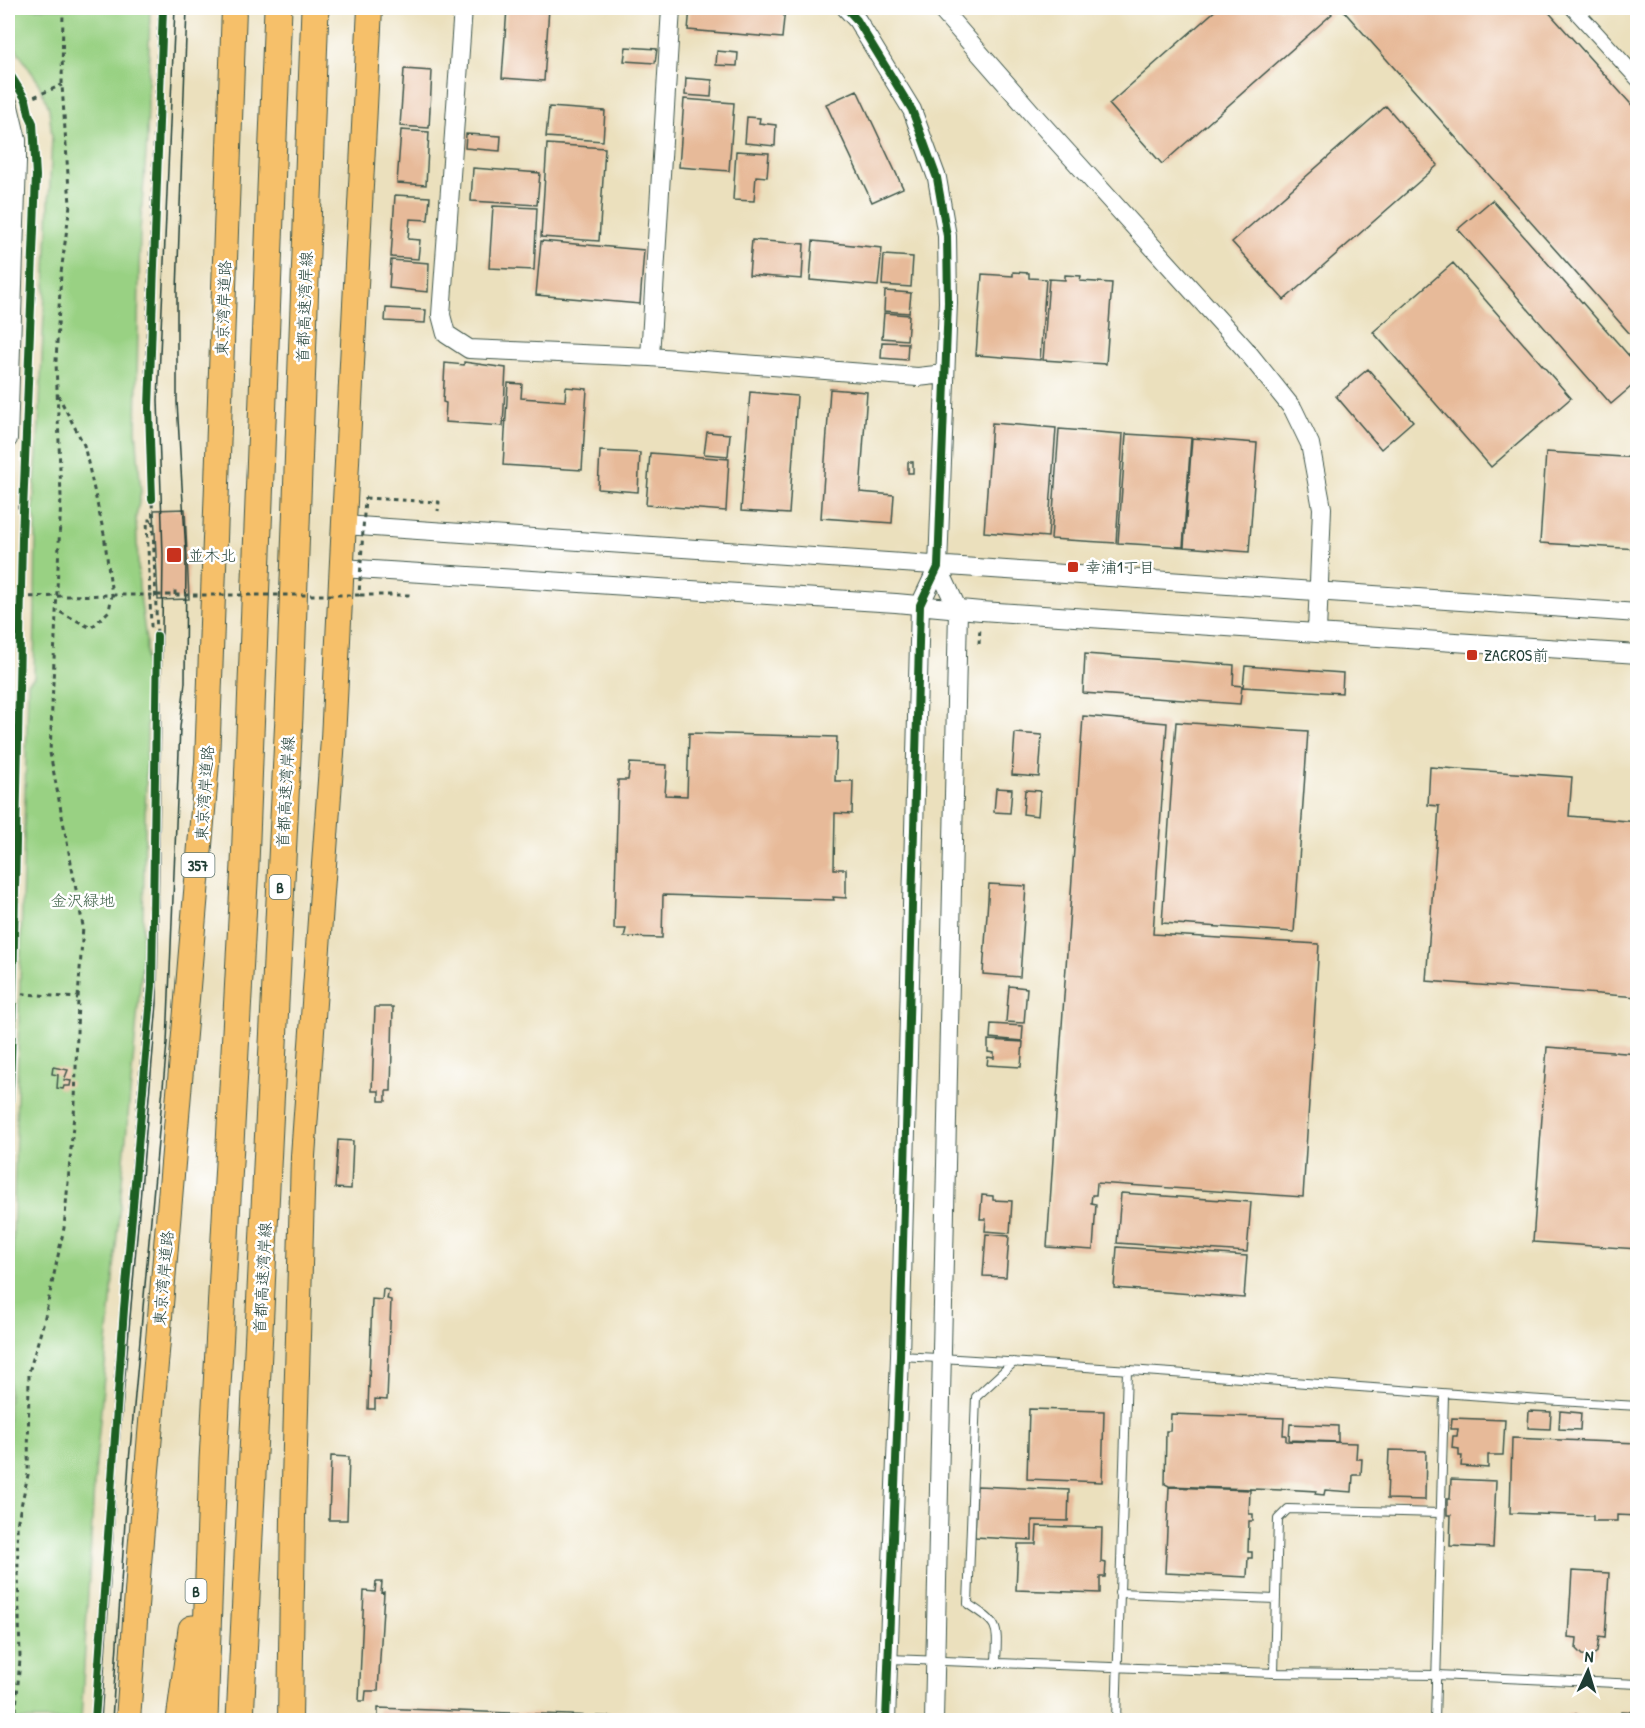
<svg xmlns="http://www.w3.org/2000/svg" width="1645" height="1728" font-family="'Patrick Hand','Klee One',sans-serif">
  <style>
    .green { fill: #99d183; stroke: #5c875c; stroke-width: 1.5 }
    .building { fill: #e7ba99 }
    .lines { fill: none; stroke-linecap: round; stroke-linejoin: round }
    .service-casing { stroke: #3e5549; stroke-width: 10 }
    .minor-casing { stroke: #3e5549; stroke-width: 17 }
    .tertiary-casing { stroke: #3e5549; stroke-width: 20 }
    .trunk-casing { stroke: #3e5549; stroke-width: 26 }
    .motorway-casing { stroke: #3e5549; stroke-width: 29 }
    .path { stroke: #3e5549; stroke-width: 3; stroke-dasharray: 4.5 4.5; stroke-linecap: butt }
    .service { stroke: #fff; stroke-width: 8 }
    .minor { stroke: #fff; stroke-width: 15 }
    .tertiary { stroke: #fff; stroke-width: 18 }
    .trunk { stroke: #f6c06b; stroke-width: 24 }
    .motorway { stroke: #f6c06b; stroke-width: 27 }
    .tram { stroke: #1f3d34; stroke-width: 1.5 }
    .path-bridge { stroke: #3e5549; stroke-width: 3; stroke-dasharray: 4.5 4.5; stroke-linecap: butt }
    .cycleway-casing { stroke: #fff; stroke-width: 11 }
    .cycleway { stroke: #1b5e20; stroke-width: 8 }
    .poi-dot { fill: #c8321e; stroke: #fff; stroke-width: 2 }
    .labels { text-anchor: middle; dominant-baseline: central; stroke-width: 5; stroke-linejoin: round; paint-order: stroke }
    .shield { fill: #fff; stroke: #627771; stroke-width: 1.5 }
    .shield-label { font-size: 15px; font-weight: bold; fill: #1f3d34 }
    .street-label { font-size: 16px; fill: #1f3d34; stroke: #fff }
    .poi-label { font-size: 16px; fill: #1f3d34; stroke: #fff; text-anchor: start }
    .park-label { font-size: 16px; fill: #3e6248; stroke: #fff }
  </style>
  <rect width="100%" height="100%" fill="#fff"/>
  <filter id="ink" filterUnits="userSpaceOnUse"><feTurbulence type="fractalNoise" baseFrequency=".0167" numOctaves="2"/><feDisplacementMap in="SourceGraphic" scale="12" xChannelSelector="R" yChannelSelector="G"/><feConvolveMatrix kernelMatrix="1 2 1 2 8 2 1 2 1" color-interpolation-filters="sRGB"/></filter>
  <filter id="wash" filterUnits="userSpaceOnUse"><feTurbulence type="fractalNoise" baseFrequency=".008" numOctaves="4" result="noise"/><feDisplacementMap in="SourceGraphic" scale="24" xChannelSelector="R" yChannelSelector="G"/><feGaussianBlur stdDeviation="1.35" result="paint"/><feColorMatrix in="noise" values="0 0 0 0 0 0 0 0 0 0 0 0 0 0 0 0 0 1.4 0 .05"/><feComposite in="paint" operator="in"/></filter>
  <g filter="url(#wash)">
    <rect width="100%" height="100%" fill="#ebe0bd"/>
    <path class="green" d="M8 8H150L147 141 140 231 136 429 141 492 136 518 139 586 146 641 147 732 142 965 94 1485 81 1720H8V1421L28 683 34 677 36 523 33 514 39 422 52 137 49 108 37 80 8 37Z"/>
    <g id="blocks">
      <path class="building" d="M507 8H549L544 81 502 78Z
        M690 8H785L782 38 688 30Z
        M1112 8H1125L1118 14Z
        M1218 8H1327L1332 14 1162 164 1109 104Z
        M1341 8H1545L1638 112V343Z
        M626 47 657 49 655 63 624 61Z
        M717 51 738 53 737 66 716 65Z
        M404 69 432 71 429 128 400 126Z
        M686 78 712 80 711 97 685 95Z
        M857 90 903 188 872 202 826 104Z
        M684 99 734 103 729 171 679 167Z
        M1386 106 1438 165 1284 300 1232 242Z
        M549 107 605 111 603 141 546 137Z
        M747 117 760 118 759 123 776 125 775 146 745 143Z
        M401 130 429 132 426 185 397 183Z
        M466 134 501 136 500 151 465 148Z
        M547 144 605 148 599 241 541 237Z
        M736 151 769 153 767 177 756 176 754 201 733 200Z
        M473 168 540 173 537 205 471 201Z
        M395 195 430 197 428 220 410 219 408 239 420 240 418 259 391 257Z
        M1492 200 1638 366V381L1611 404 1458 229Z
        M493 206 537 208 534 270 489 268Z
        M752 240 804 244 802 279 749 275Z
        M541 241 644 250 640 304 536 295Z
        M813 241 882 248 878 286 810 280Z
        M884 255 913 257 911 287 882 285Z
        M391 260 429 263 428 292 389 288Z
        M1453 263 1571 398 1491 467 1373 332Z
        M1013 272 1029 273V278L1046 279 1040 360 976 355 982 274 1013 276Z
        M1065 275 1081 276 1080 281 1112 283 1106 364 1043 360 1049 279 1065 280Z
        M885 291 911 293 909 313 884 311Z
        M386 308 426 310 425 323 385 321Z
        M884 313 909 315 907 340 882 338Z
        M882 342 908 343 907 360 881 358Z
        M464 362 506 368 503 426 445 422 446 403 443 402 445 363 464 365Z
        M1368 369 1413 421 1381 449 1336 396Z
        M508 383 522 384 521 398 565 401 566 387 587 389 582 470 503 465Z
        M830 389 867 392 860 492 894 495 892 523 821 518Z
        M750 392 797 396 789 514 741 511Z
        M992 423 1056 428 1048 537 984 532Z
        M1059 429 1123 434 1116 543 1051 539Z
        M707 432 730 434 728 456 704 454Z
        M1126 434 1191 438 1183 547 1118 543Z
        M1192 438 1257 443 1249 552 1184 547Z
        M600 451 640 453 638 492 598 489Z
        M1546 452 1638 458V549L1540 543Z
        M650 453 729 459 726 511 646 505Z
        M908 462H913V473H908Z
        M185 509 189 599 158 600 154 510Z
        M1085 654 1234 665 1233 685 1242 686 1240 704 1083 693Z
        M1245 666 1343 673 1342 693 1243 687Z
        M1083 716 1167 723 1153 934 1319 944 1303 1197 1097 1183 1096 1195H1092L1091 1203 1096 1204 1093 1250 1047 1247Z
        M1176 722 1308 731 1294 932 1162 923Z
        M689 733 837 737 835 781H853L852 814 835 813 834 869H846V898L833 897 834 900 663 895 662 938 624 937 626 929H614L618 780H628L630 763 667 765 665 795 687 796Z
        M1015 733 1042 735 1039 777 1012 775Z
        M1430 767 1572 777 1569 816 1638 822V997L1426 981 1439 806 1428 805Z
        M996 788 1012 789 1010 813 994 812Z
        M1025 790 1040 791 1038 816 1023 814Z
        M989 884 1026 886 1020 977 983 974Z
        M1009 986 1027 988 1024 1023 1006 1022Z
        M375 1007H393L391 1091H386V1101H379V1091H372Z
        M991 1024 1023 1026 1022 1041 990 1038Z
        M988 1040 1023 1042 1021 1067 987 1065 988 1057 994 1058V1053L988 1052Z
        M1547 1047 1638 1054V1249L1533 1242Z
        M53 1067 68 1070 64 1080 71 1081 70 1086H64L63 1089 57 1088 58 1075 52 1074Z
        M338 1140 353 1141 351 1189 335 1188Z
        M1121 1193 1251 1202 1247 1252 1117 1243Z
        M982 1195 993 1196V1200L1012 1201 1010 1233 985 1231 986 1219H980Z
        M986 1234 1009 1236 1006 1277 983 1276Z
        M1117 1247 1247 1256 1244 1298 1114 1288Z
        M383 1289 389 1290 387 1299 391 1300 387 1400 375 1399V1409H368L372 1299 382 1300Z
        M1029 1409 1104 1411 1102 1482 1027 1479Z
        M1529 1411 1551 1412 1550 1429 1528 1428Z
        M1560 1411 1581 1413 1580 1430 1559 1429Z
        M1171 1414 1284 1418 1283 1435H1286V1441L1357 1443 1356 1459H1362L1361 1475H1353L1352 1492 1325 1490 1324 1495 1315 1494 1316 1491 1282 1489 1281 1490 1169 1486 1165 1484 1166 1431H1170Z
        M1452 1418 1505 1420 1503 1455H1488V1468L1461 1466 1462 1456H1459V1449L1452 1448 1453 1436H1457L1458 1429H1451Z
        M1290 1424 1338 1426V1442L1289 1440Z
        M1512 1438 1638 1443 1637 1516 1617 1515V1521H1593V1516L1510 1513Z
        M1389 1450 1426 1451 1425 1500 1387 1499Z
        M331 1456 349 1457 347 1520H329Z
        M1451 1479 1496 1481 1493 1548 1450 1546 1451 1515H1447V1499H1450Z
        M977 1486 1069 1490 1068 1521 1032 1520V1540L975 1537Z
        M1169 1487 1250 1490 1249 1514H1253V1521H1249L1248 1552H1252V1558H1248L1247 1577 1165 1573Z
        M1037 1526 1102 1528 1101 1562 1106 1563 1105 1577H1100V1593L1016 1590 1018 1544H1036Z
        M1572 1571 1609 1573 1605 1638 1599 1637 1597 1652 1592 1656 1582 1655 1576 1649 1577 1638 1568 1637Z
        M376 1582H382L381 1593 384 1592 378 1691H366L365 1701H359L364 1591 375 1592Z
        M378 1708 648 1718V1720H378Z
        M1621 1711 1638 1712V1720H1620Z
        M1567 1714H1576V1720H1567Z"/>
    </g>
  </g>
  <g filter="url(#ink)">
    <use href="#blocks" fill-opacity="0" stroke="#3e5549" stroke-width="1.5"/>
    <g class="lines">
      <g class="service-casing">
        <path id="service" d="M901 1356C1147 1368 1392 1392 1638 1406
          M1119 1593 1276 1599
          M889 1659 1274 1673 1436 1675 1638 1684
          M996 1661C998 1624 999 1625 968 1604L976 1397 1014 1362
          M1274 1673 1278 1519 1288 1509 1440 1513
          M1116 1720 1127 1370
          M1435 1720 1444 1395"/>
      </g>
      <g class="minor-casing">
        <path id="minor" d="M1573 8 1638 79"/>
      </g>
      <g class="tertiary-casing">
        <path id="tertiary" d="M463 8 441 315 446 334 469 349 650 357 918 377 945 374
          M846 8 857 20 912 110 937 178 947 236 948 302 938 567 920 605 900 1356 886 1720
          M940 8 1037 119 1245 349 1293 409 1310 444 1322 508 1317 632
          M8 102 17 140V162L8 439
          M650 357 671 8
          M344 525 1638 613
          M341 568 896 603 981 611 1638 654
          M934 1720 958 610 938 567"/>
      </g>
      <g class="trunk-casing">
        <path id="trunk" d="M128 1720 139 1564 207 763 234 8
          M290 1720 293 1518 303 1156 333 739 370 8"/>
      </g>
      <g class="motorway-casing">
        <path id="motorway" d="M180 1720 192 1629
          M204 1720 213 1461 245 864 278 8
          M240 1720 289 716 315 8"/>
      </g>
      <path class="path" d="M26 100 62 85
        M58 395 84 445 104 534 112 595
        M365 498 439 502 438 511
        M8 507H23
        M152 520H147L151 626 156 625
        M8 554 22 555
        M175 595V587
        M360 595H408V593
        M21 597 112 595 109 611 91 628 56 610
        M979 644 980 627
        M13 993 78 998
        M8 1028 11 1029
        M15 1720 20 1659 17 1524 28 1475 29 1372 44 1321 64 1228 75 1103 78 998 83 926 50 753 61 497 56 361 61 273 70 205 62 85 63 8
        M92 1720 116 1364 148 979 157 636 152 499 147 451 146 366 159 8"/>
      <use href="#service" class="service"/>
      <use href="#minor" class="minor"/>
      <use href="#tertiary" class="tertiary"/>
      <use href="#trunk" class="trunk"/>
      <use href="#motorway" class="motorway"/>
      <path class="tram" d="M101 1720 118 1457 157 1003 163 555 158 400 175 8
        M112 1720 129 1461 167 1043 180 727 185 682 186 553 177 402V291L187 8"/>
      <path class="path-bridge" d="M112 595H359L365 498"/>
      <g class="cycleway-casing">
        <path id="cycleway" d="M846 8 857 20 912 110 937 178 947 236 948 302 938 567 920 605 900 1356 886 1720
          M8 71 26 100 29 114 33 123 36 176 22 538 13 993 8 1152
          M152 499 149 408 163 8
          M95 1720 124 1309 152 986 157 636"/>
      </g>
      <use href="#cycleway" class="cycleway"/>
    </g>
  </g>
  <g class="poi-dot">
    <rect x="166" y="547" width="16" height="16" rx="3"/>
    <rect x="1067" y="561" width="12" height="12" rx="3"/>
    <rect x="1466" y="649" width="12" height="12" rx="3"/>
  </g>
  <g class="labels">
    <g class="shield">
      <rect x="181.5" y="853" width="33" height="24" rx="4.5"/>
      <rect x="269.5" y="875" width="21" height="24" rx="4.5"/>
      <rect x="185.5" y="1579" width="21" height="24" rx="4.5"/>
    </g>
    <g class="shield-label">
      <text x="198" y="865">357</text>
      <text x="280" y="887">B</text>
      <text x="196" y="1591">B</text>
    </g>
    <g class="street-label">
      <text transform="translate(304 307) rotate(-88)">首都高速湾岸線</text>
      <text transform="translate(223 308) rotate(-88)">東京湾岸道路</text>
      <text transform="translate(285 792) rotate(-87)">首都高速湾岸線</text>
      <text transform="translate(204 793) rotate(-86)">東京湾岸道路</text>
      <text transform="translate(163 1278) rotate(-85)">東京湾岸道路</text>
      <text transform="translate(262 1278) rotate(-87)">首都高速湾岸線</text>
    </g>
    <g class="poi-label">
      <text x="188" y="555">並木北</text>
      <text x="1085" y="567">幸浦1丁目</text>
      <text x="1484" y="655">ZACROS前</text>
    </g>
    <g class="park-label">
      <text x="83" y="900">金沢緑地</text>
    </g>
  </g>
  <rect width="1645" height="1728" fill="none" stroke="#fff" stroke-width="30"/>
  <g transform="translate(1588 1671) rotate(4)" stroke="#ffffff" stroke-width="4.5" paint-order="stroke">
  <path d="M0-4.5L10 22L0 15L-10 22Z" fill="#1f3d34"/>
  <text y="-9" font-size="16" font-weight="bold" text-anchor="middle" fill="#1f3d34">N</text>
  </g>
</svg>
